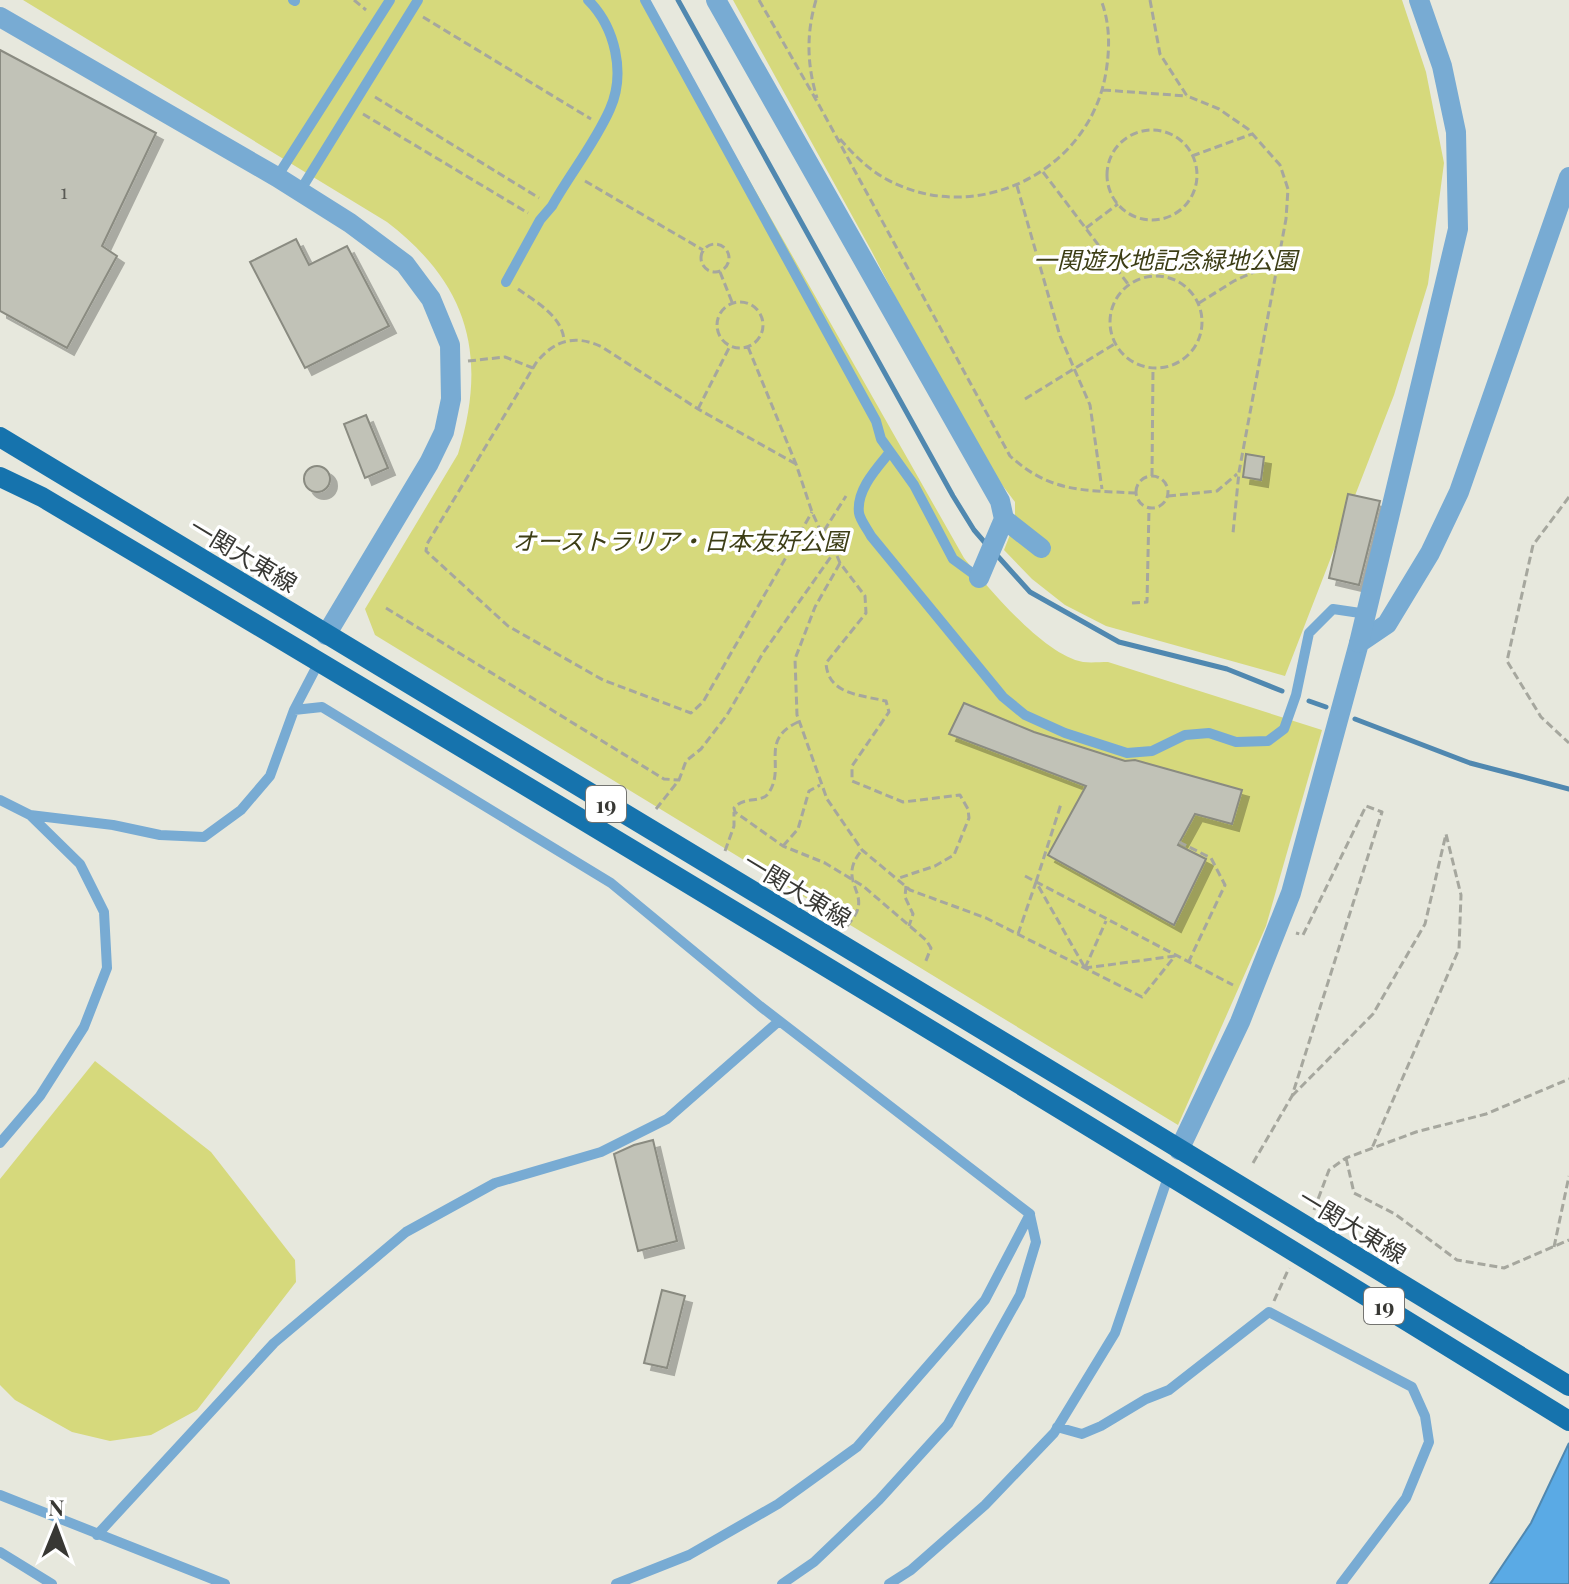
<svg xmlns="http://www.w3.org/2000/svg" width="1569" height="1584" font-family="'Playfair Display','Noto Sans JP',serif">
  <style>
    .green { fill: #d6d97c }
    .water { fill: #5aaae5; stroke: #5088b0; stroke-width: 2 }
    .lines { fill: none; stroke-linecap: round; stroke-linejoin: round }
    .stream { stroke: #5088b0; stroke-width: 5 }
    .building { fill: #c1c2b7; stroke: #8a8b81; stroke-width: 2; filter: url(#shadow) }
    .path { stroke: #a6a79e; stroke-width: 3; stroke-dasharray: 8 4; stroke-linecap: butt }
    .service { stroke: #78abd3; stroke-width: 10 }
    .minor { stroke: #78abd3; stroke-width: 20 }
    .tertiary { stroke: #78abd3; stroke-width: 20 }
    .primary { stroke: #1673ad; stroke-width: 20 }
    .labels { text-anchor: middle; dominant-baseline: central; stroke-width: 7; stroke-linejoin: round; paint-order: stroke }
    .number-label { font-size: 20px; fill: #5a5a55 }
    .shield { fill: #fff; stroke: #747471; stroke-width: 2 }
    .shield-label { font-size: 22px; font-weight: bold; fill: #383834 }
    .park-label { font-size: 24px; font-style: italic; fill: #3d3e16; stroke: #fff }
    .street-label { font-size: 24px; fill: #383834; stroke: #fff }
  </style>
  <defs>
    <filter id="shadow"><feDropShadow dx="7" dy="7" stdDeviation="0" flood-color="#0004"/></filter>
  </defs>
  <rect width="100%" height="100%" fill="#e7e8dd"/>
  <path class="green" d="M23 0H647L964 558C989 589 1044 655 1083 662 1091 663 1100 662 1108 662L1322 730 1266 926 1178 1125 375 635 365 609 458 454C488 356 469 285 387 222Z
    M733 0H1402L1426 72 1444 163 1428 284 1394 395 1285 676 1106 626 1065 605 1032 579 1004 550 1015 522V502L972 445 871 250Z
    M95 1061 211 1152 295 1260 296 1282 197 1410 151 1435 110 1441 72 1432 15 1400 0 1385V1179Z"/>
  <path class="water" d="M1569 1443V1584H1490L1531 1523Z"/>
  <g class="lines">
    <path class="stream" d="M678 0 953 496 974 530 987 545
      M994 552 1030 592 1119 642 1227 669 1282 691
      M1309 701 1326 707
      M1355 719 1470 763 1569 789"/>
  </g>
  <path class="building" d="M0 50 156 133 102 246 117 256 67 348 0 311Z
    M296 239 309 265 347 246 389 326 305 368 250 262Z
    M366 415 388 468 365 478 344 424Z
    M1246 454 1264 457 1261 480 1243 477Z
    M304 479a13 13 0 1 1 26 0a13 13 0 1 1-26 0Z
    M1348 494 1380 501 1359 585 1329 578Z
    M964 703 1034 732 1125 761 1135 760 1242 790 1232 824 1195 814 1178 845 1206 859 1174 925 1048 855 1086 786 949 734Z
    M653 1140 677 1241 638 1251 614 1154 634 1145Z
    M662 1290 685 1296 667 1368 644 1363Z"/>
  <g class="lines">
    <path class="path" d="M354 0 366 10
      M759 0 819 105 1010 456C1051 493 1083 490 1135 493
      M816 0C806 34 807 65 817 98
      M1150 0 1160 54 1187 96 1219 109 1248 129 1280 165 1288 189 1286 219 1239 472 1233 533
      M423 17 591 119
      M1103 90 1187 96
      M375 97 539 198
      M363 114 528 213
      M1107 175a45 45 0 1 1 90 0a45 45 0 1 1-90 0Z
      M840 139C854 155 868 169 886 179 975 228 1090 172 1106 72 1110 48 1110 23 1101 0
      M1192 156 1252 134
      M1043 172 1128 284
      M585 181 703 250
      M1017 186 1060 336 1090 405 1102 489
      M1086 228 1118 204
      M701 258a14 14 0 1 1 28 0a14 14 0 1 1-28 0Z
      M720 272 732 302
      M1110 322a46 46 0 1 1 92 0a46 46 0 1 1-92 0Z
      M518 289C536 302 562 316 564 340
      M717 325a23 23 0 1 1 46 0a23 23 0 1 1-46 0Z
      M1199 303 1234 281 1276 262
      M748 347 796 464 812 512 822 534 835 551 840 563 865 596 866 613 826 663C828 695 861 695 886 701L889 712 852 766V781L903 802 960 795 968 809 969 818 954 855 935 866 899 878
      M468 361 505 357 533 368
      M1025 399 1116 343
      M698 409 730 346
      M796 464 698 409 602 347C575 334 554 340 536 363L427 544 426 551 508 626 603 680 691 713 703 702 812 512
      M1136 492a16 16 0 1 1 32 0a16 16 0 1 1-32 0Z
      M1152 476 1153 368
      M1168 496 1217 491 1237 474
      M1569 497 1533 545 1507 661 1541 717 1569 743
      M802 535 822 534 846 496
      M840 563 815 607 795 659 797 715 827 799 862 850 910 890 986 918 1142 997 1175 956 1085 968
      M1132 603 1147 602 1149 509
      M386 608 664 779 679 780
      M798 722C758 741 787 767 768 794 761 803 744 796 734 808L735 812 783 846 825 863 863 886 926 940 931 948 925 963
      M656 809 679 780 686 761 701 749 727 715 763 653 835 551
      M1179 842 1211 858 1225 885 1188 963
      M783 846 798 829 809 791 820 785
      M725 851 734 826V812
      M1025 876 1233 985
      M1036 882 1061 804
      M906 886 905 897 913 914 909 926
      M847 926C851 921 857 914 858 908 863 889 839 877 862 850
      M1018 934 1036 882 1085 968
      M1085 968 1106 921
      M1292 1096 1373 1014 1425 924 1446 834 1461 895 1459 949 1372 1148
      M1346 1158 1354 1193 1395 1214 1457 1260 1504 1268 1569 1240
      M1253 1163 1292 1096 1382 812 1366 806 1303 935 1296 933
      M1314 1210 1329 1170 1346 1158 1416 1132 1486 1114 1569 1079
      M1554 1247 1569 1176
      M1274 1301 1289 1268"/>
    <path class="service" d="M293 0 295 1
      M645 0 876 421 881 439 914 485 953 559 979 578
      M277 177 390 0
      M300 191 418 0
      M506 282 540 220 552 206C570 174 595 143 610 109 626 73 615 27 588 0
      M890 452C877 468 856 490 859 513 860 520 868 530 871 536L1003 697 1025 715 1065 733 1127 753 1152 751 1185 735 1209 733 1236 742 1268 741 1284 729 1296 695 1309 633 1333 609 1367 614
      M319 662 294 710 322 707 611 883 760 1006 1030 1214 985 1300 857 1447 778 1504 689 1555 616 1584
      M0 800 30 815 80 864 104 912 107 968 84 1027 40 1096 0 1143
      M30 815 113 825 160 835 204 837 241 810 270 776 294 710
      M1057 1427 1082 1434 1101 1426 1146 1399 1169 1390 1269 1312 1412 1387 1425 1416 1429 1442 1406 1498 1341 1584
      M0 1495 225 1584
      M97 1535 274 1343 406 1232 495 1183 601 1152 667 1119 779 1021
      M0 1552 52 1584
      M782 1584 814 1562 879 1500 948 1424 1020 1295 1036 1242 1030 1215
      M889 1584 911 1570 985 1505 1054 1433 1115 1333 1169 1174"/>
    <path class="minor" d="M716 0 1000 501 1004 519 979 578
      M1004 519 1041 548
      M1179 1150 1240 1022 1291 893 1359 643 1387 624 1430 553 1459 492 1569 177"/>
    <path class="tertiary" d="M0 17 277 177 350 223 405 264 431 299 450 345 451 399 444 432 429 463 326 635
      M1359 643 1458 229 1456 132 1442 66 1419 0"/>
    <path class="primary" d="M0 437 1091 1095 1569 1386
      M0 477 42 497C554 801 1063 1108 1569 1421"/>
  </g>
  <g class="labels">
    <g class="number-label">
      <text x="64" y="190">1</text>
    </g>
    <g class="shield">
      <rect x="586" y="786" width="40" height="36" rx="6"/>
      <rect x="1364" y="1288" width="40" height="36" rx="6"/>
    </g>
    <g class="shield-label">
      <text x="606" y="804">19</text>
      <text x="1384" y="1306">19</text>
    </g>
    <g class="park-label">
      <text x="1165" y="259">一関遊水地記念緑地公園</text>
      <text x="680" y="540">オーストラリア・日本友好公園</text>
    </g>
    <g class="street-label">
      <text transform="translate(244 554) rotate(31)">一関大東線</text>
      <text transform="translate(798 889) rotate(31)">一関大東線</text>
      <text transform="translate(1353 1225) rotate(31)">一関大東線</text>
    </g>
  </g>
  <g transform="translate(56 1528) rotate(1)" stroke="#ffffff" stroke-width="6" paint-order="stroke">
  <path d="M0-6L14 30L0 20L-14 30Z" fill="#383834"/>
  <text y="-12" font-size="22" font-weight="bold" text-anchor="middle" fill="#383834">N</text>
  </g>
</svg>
